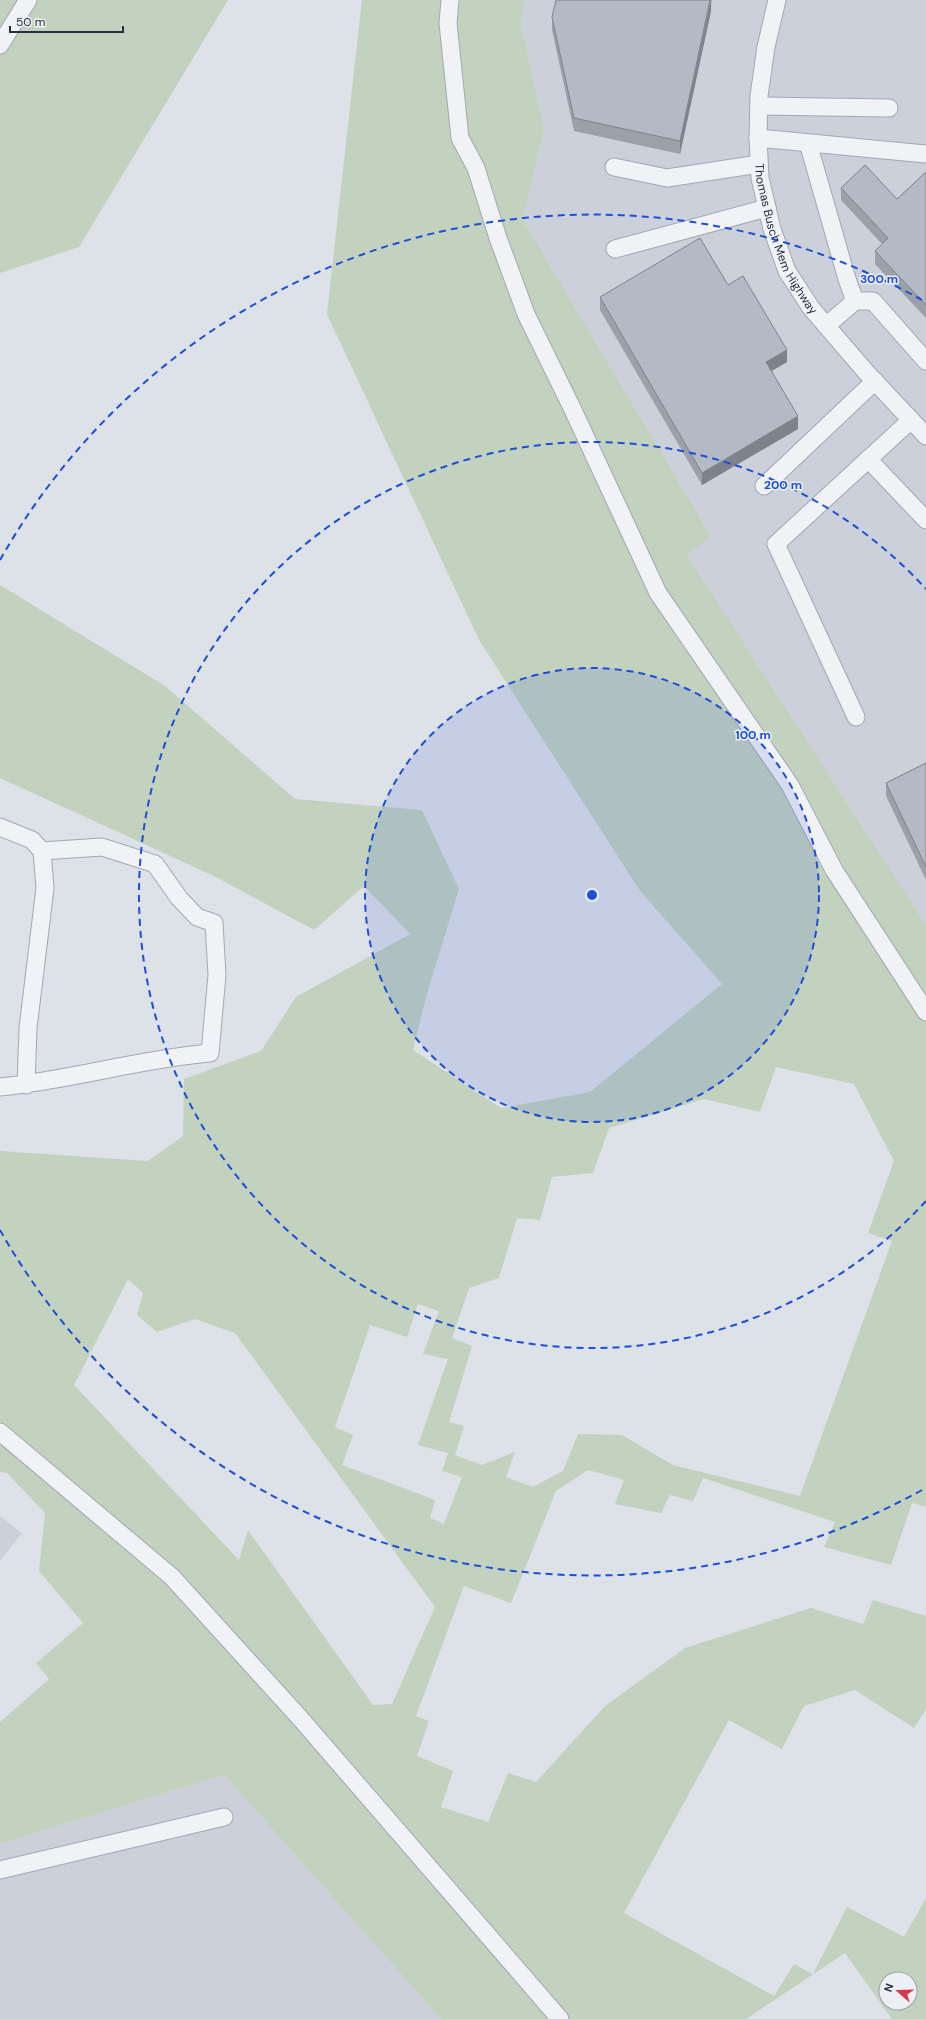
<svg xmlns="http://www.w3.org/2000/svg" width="926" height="2019" font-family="'DM Sans',sans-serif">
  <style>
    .built { fill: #cbd0da }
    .green { fill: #c2d2be; fill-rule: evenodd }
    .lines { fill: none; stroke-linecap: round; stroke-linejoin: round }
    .minor-casing { stroke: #a2a8b2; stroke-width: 19 }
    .minor { stroke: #f0f2f6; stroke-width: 17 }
    .wall { fill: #9ba0a9 }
    .shaded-wall { fill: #7e828a }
    .building { fill: #b4bac5; stroke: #7e828a }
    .ring { fill: none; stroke: #1d4ed8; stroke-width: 2; stroke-dasharray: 7 5 }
    .labels { text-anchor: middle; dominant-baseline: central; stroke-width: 3; stroke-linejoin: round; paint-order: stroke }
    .street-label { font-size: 12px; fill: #262e3f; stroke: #ecf0f5 }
    .centre { fill: #1d4ed8; stroke: #ecf0f5; stroke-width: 2 }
    .ring-label { font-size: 12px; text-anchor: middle; font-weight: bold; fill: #1d4ed8; stroke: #ecf0f5; stroke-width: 3; stroke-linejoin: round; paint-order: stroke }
  </style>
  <rect width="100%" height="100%" fill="#dde1e8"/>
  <path class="built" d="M525 0H926V925L687 555 711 536 523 220 544 129 521 24Z
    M0 1516 22 1533 0 1561Z
    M224 1775 441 2019H0V1844Z"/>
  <path class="green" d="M0 0H228L79 247 0 273Z
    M362 0H525L521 24 544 129 523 220 711 536 687 555 926 925V1507L912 1503 891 1565 824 1547 835 1522 703 1478 693 1501 670 1495 661 1513 615 1504 624 1480 588 1470 556 1491 511 1603 464 1586 416 1716 429 1721 417 1756 453 1771 441 1807 488 1822 508 1773 536 1782 605 1706 685 1648 811 1608 863 1624 873 1600 926 1616V1709L914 1728 855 1690 804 1706 782 1749 729 1720 624 1913 774 1996 794 1964 813 1974 847 1907 904 1937 926 1898V2019H892L845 1953 746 2019H441L224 1775 0 1844V1722L49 1679 36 1663 83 1623 39 1571 45 1513 7 1473 0 1472V1151L148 1161 183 1136 184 1079 261 1051 296 997 410 934 364 886 314 930 214 876 0 778V585L165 686 295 799 422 810 459 889 426 997 413 1050 501 1108 590 1092 722 984 640 891 479 640 327 314ZM776 1067 854 1084 894 1161 868 1233 892 1241 800 1496 673 1465 622 1435 578 1434 563 1471 533 1487 506 1477 515 1452 482 1465 455 1455 464 1426 449 1422 472 1346 452 1338 469 1288 499 1278 517 1218 540 1220 552 1177 593 1173 609 1128 704 1099 760 1112ZM128 1279 143 1293 137 1315 157 1332 195 1319 235 1333 435 1607 392 1704 373 1705 248 1530 239 1560 74 1385ZM418 1304 439 1311 423 1354 448 1359 418 1445 448 1453 442 1471 462 1477 444 1524 430 1518 435 1500 342 1465 353 1435 335 1427 370 1325 407 1337ZM886 1979H910V2003H886Z"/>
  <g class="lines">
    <g class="minor-casing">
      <g id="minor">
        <path d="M450 0 448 23 460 138 476 168 498 238 526 314 573 410 658 593 790 785 834 870 926 1012"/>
        <path id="s1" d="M777 0 766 47 759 96 758 138 760 178 772 229 787 271 811 308 866 372 926 436"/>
        <path d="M0 45 28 0"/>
        <path d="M759 106 889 108"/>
        <path d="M758 138 926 154"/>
        <path d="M808 143 847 279 855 301 826 326"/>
        <path d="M614 167 667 178 759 164"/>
        <path d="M615 249 767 208"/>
        <path d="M855 301H873L926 361"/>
        <path d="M868 459 926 520"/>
        <path d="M764 486 875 381"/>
        <path d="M856 717 776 544 911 420"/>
        <path d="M0 827 32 840 42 851 45 888 28 1028 26 1085"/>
        <path d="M0 1087C71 1080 139 1059 210 1053L217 975 214 923 197 917 179 898 155 864 102 847 42 851"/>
        <path d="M0 1432 172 1577 300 1718 560 2019"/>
        <path d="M0 1870 224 1817"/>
      </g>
    </g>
    <use href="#minor" class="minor"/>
  </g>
  <path class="wall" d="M556 0H712L711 5V11L680 154 574 131 552 30V17Z
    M926 172V318L875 264V251L882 244 841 200V188L897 199Z
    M728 285 787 362 772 371 798 429 702 485 600 310V297Z
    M926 763V880L886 796V783Z"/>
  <path class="shaded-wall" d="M711 0V11L680 154V141Z
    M787 350V362L766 374V362Z
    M798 416V429L702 485V473Z"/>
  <path class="building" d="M556 0H710L680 141 574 118 552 17Z
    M865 165 897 199 926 172V305L875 251 888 238 841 188Z
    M700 238 728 285 743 276 787 350 766 362 798 416 702 473 600 297Z
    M926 763V867L886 783Z"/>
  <circle cx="592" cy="895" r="227" fill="#1d4ed8" fill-opacity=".12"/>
  <g class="ring">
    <circle cx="592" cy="895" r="227"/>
    <path d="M926 1201A453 453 0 1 1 926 589"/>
    <path d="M922 1490A680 680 0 0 1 0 1230M0 560A680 680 0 0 1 922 300"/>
  </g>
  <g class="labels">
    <g class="street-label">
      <text stroke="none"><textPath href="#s1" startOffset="246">Thomas Busch Mem Highway</textPath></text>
    </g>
  </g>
  <circle cx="592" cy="895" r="6" class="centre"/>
  <g class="ring-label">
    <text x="879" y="283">300 m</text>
    <text x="783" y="489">200 m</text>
    <text x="753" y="739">100 m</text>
  </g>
  <g transform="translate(898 1991) rotate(290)"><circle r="19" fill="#ecf0f5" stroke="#9da2ac"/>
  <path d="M0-3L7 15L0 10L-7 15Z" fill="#d53a4c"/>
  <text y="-6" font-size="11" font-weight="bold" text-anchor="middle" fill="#262e3f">N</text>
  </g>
  <path d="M10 26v6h113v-6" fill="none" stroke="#262e3f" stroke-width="2"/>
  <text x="16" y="26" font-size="12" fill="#262e3f" stroke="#ecf0f5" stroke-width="3" paint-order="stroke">50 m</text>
</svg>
